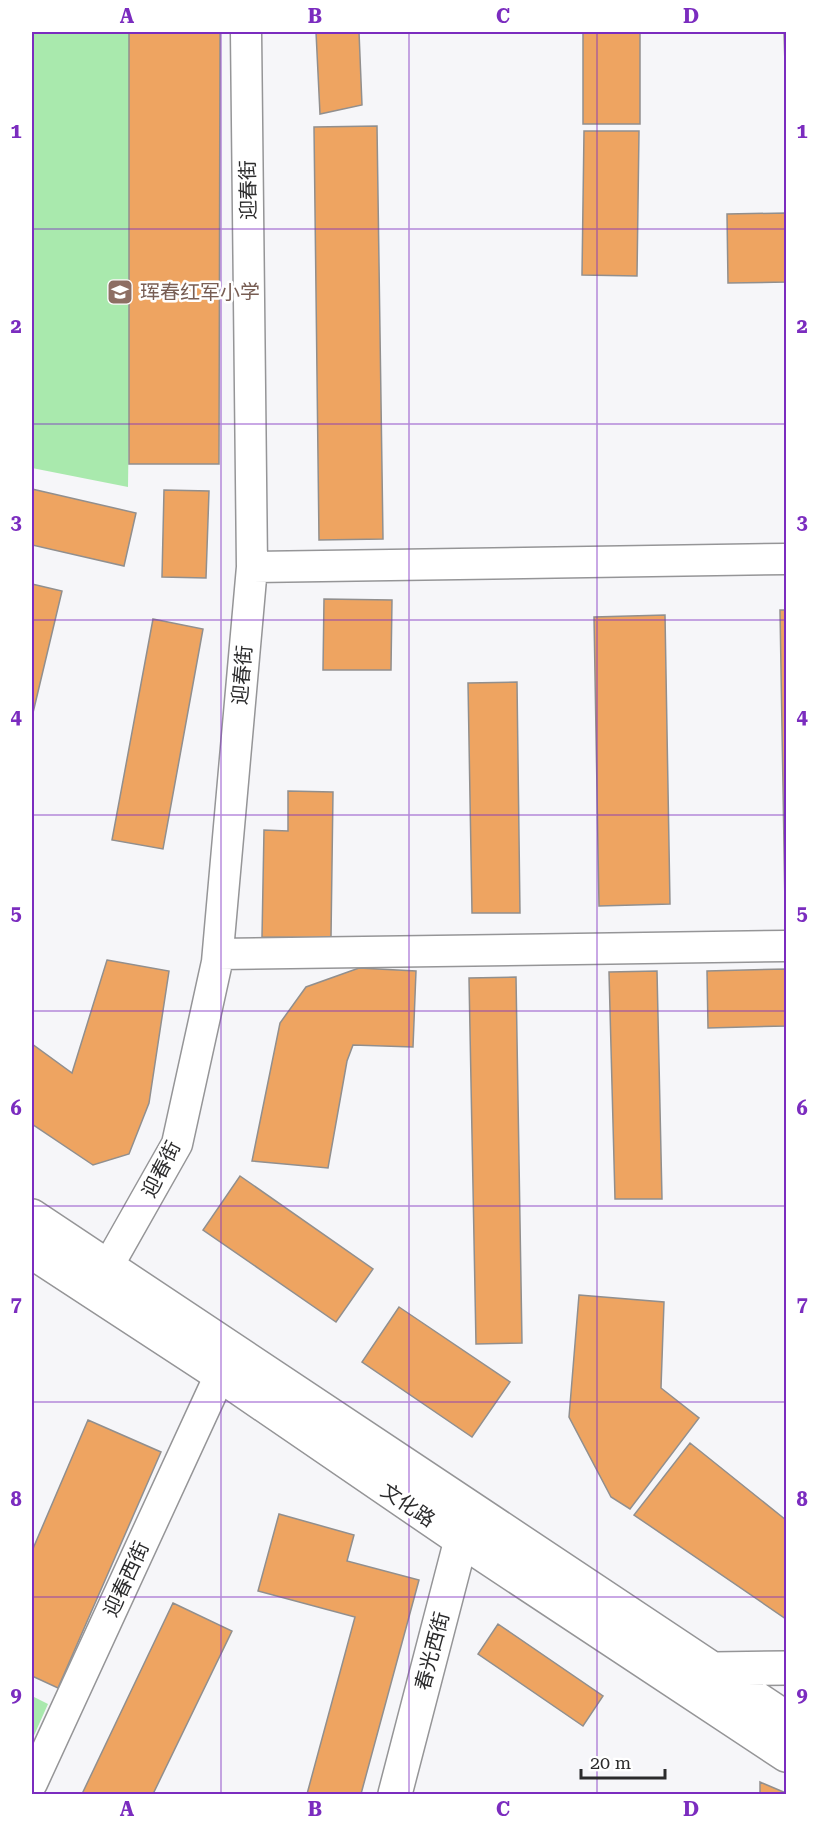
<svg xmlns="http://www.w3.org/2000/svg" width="818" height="1826" font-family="'Roboto Serif','Noto Sans SC',serif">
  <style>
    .green { fill: #a9e9ad }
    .building { fill: #eea461; stroke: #918f8e; stroke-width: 1.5 }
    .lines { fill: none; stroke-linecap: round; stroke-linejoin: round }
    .street-casing { stroke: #959597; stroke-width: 33 }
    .secondary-casing { stroke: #959597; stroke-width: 36 }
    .street { stroke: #fff; stroke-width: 30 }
    .secondary { stroke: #fff; stroke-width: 33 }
    .grid { fill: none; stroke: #7b2cbf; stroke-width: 1.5; stroke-opacity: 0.55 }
    .labels { text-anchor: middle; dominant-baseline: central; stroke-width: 5; stroke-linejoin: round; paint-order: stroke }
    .street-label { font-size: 20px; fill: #2b2b2c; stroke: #fff }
    .education-label { font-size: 20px; fill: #785e54; stroke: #fff; text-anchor: start }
    .neatline { fill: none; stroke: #7b2cbf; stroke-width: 2 }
    .grid-label { font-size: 20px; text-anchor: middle; font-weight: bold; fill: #7b2cbf }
  </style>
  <rect width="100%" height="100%" fill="#f6f6f9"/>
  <path class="green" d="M32 32H134L128 487 32 468Z
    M32 1696 48 1704 32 1740Z"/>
  <path class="building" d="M129 32H220L219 464H129Z
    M316 32H359L362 105 320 114Z
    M583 32H640V124H583Z
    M784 32H786V98Z
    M377 126 383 539 319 540 314 127Z
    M584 131H639L637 276 582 275Z
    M786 213V282L728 283 727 214Z
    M786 333V544H785Z
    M32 489 136 513 124 566 32 545Z
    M164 490 209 491 206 578 162 577Z
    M32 584 62 591 32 717Z
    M324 599 392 600 391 670H323Z
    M780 610H786V906H785Z
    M665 615 670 904 599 906 594 617Z
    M153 619 203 629 163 849 112 840Z
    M517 682 520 913H472L468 683Z
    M288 791 333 792 331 938 262 937 264 830 288 831Z
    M107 960 169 971 149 1103 129 1154 93 1165 32 1124V1044L72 1073Z
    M359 968 416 971 413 1047 353 1045 347 1061 328 1168 252 1161 280 1023 306 987Z
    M786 969V1026L708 1028 707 971Z
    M657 971 662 1199H615L609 972Z
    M516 977 522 1343 476 1344 469 978Z
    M240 1176 373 1269 336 1322 203 1230Z
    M579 1295 664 1302 661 1388 699 1418 630 1509 611 1497 569 1417Z
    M399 1307 510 1382 472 1437 362 1362Z
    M88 1420 161 1452 58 1688 32 1676V1551Z
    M690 1443 786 1520V1619L634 1515Z
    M279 1514 354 1535 347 1561 419 1580 361 1794H307L355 1617 258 1591Z
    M173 1603 232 1631 153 1794H82Z
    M498 1624 603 1696 583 1726 478 1654Z
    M760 1782 786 1793V1794H760Z"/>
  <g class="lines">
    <g class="street-casing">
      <path id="street" d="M252 567 786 559
        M218 954 786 946
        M93 1287 108 1266 177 1144 217 962 252 567 246 32
        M32 1783 220 1375"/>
    </g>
    <g class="secondary-casing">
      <path id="secondary" d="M32 1216 786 1718
        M32 1252 220 1375 461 1540 786 1755
        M714 1669 786 1668
        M395 1794 461 1540 471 1522"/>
    </g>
    <use href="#street" class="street"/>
    <use href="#secondary" class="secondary"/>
  </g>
  <path class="grid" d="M221 32V1794M409 32V1794M597 32V1794M32 229H786M32 424H786M32 620H786M32 815H786M32 1011H786M32 1206H786M32 1402H786M32 1597H786"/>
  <defs>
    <g id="school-square" transform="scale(1.35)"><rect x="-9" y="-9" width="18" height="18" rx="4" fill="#8d6e63" stroke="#fff"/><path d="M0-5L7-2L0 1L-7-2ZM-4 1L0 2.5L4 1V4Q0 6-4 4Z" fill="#fff"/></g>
  </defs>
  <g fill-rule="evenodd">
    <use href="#school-square" x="120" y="292"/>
  </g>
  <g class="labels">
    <g class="street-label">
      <text transform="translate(248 190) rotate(-91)">迎春街</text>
      <text transform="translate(242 675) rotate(-85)">迎春街</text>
      <text transform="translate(161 1169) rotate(-63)">迎春街</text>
      <text transform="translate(408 1505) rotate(34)">文化路</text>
      <text transform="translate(126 1579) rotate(-65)">迎春西街</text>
      <text transform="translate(432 1651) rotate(-75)">春光西街</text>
    </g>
    <g class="education-label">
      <text x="140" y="292">珲春红军小学</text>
    </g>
  </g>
  <rect width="818" height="1826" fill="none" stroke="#ffffff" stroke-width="66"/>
  <path d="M581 1769v9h84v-9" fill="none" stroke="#2b2b2c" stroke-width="3"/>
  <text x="590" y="1769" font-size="18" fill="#2b2b2c" stroke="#ffffff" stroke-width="4.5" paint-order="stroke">20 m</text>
  <rect x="33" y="33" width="752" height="1760" class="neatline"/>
  <g class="grid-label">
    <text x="127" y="23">A</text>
    <text x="315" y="23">B</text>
    <text x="503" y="23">C</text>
    <text x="691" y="23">D</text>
    <text x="16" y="138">1</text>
    <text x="802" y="138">1</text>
    <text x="16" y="333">2</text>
    <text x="802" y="333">2</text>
    <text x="16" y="529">3</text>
    <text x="802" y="529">3</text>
    <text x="16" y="724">4</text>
    <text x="802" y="724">4</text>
    <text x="16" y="920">5</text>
    <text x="802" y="920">5</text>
    <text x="16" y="1115">6</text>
    <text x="802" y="1115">6</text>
    <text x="16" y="1311">7</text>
    <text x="802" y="1311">7</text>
    <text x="16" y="1506">8</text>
    <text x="802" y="1506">8</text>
    <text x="16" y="1702">9</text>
    <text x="802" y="1702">9</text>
    <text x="127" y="1816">A</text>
    <text x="315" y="1816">B</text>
    <text x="503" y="1816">C</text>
    <text x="691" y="1816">D</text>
  </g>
</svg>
